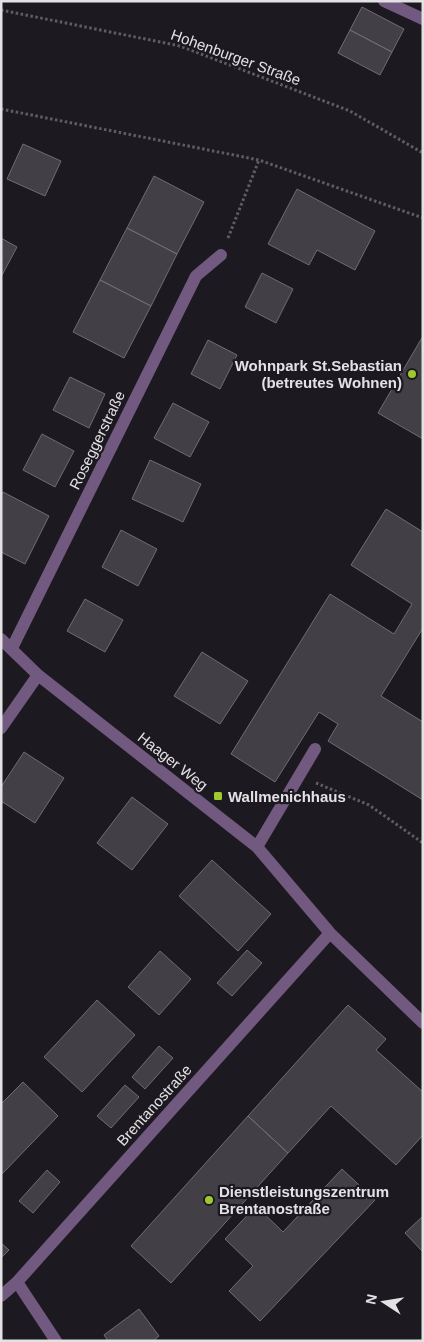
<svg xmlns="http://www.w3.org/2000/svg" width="424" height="1342" font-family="Arial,sans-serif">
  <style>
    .building { fill: #433f46; stroke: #716c74 }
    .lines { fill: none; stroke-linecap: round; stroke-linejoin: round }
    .path { stroke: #605c62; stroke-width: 3; stroke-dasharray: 2.5 2.5; stroke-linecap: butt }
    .minor { stroke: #71597f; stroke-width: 12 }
    .poi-dot { fill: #9eca2f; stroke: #1d1920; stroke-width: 2 }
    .labels { text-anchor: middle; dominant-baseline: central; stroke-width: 4.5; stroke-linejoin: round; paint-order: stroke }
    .street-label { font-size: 15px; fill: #e4e1e5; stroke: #1d1920 }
    .poi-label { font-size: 15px; font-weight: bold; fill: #e4e1e5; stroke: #1d1920; text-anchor: start }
  </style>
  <rect width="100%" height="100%" fill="#1d1920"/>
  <path class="building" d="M362 7 404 29 392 52 350 30Z
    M350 30 392 52 380 75 338 53Z
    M23 144 61 161 45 196 7 179Z
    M154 176 204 202 177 254 127 228Z
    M297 189 375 231 355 270 317 250 309 265 268 244Z
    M127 228 177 254 151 306 100 280Z
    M1 238 17 247 1 277Z
    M262 273 293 289 276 323 245 307Z
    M100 280 151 306 124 358 73 332Z
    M423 336V439L378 413Z
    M208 340 237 355 220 389 191 374Z
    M70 377 105 394 89 428 53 410Z
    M173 403 209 422 190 457 154 438Z
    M42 434 74 451 55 487 23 470Z
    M150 460 201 484 183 522 132 499Z
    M3 492 49 516 25 564 1 552V496Z
    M386 509 423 532V628L381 696 423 722V800L328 741 338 724 319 712 275 782 231 754 330 594 394 634 412 604 351 565Z
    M121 530 157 549 138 586 102 567Z
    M85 599 123 620 105 652 67 631Z
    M202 652 248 681 220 724 174 696Z
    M24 752 64 778 35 823 1 801V787Z
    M132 797 168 824 132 870 97 843Z
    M212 860 271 914 238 951 179 896Z
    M247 950 262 963 232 996 217 983Z
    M160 951 191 979 159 1015 128 987Z
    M97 1000 135 1035 82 1092 44 1057Z
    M348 1005 386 1039 376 1050 423 1092V1135L396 1165 331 1106 288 1153 248 1116Z
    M159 1046 173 1058 145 1089 132 1077Z
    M23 1082 58 1116 1 1175V1104Z
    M125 1085 139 1097 111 1128 97 1116Z
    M248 1116 288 1153 171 1283 131 1246Z
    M342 1169 375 1200 260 1321 229 1291 253 1266 225 1239 256 1206 283 1232Z
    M47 1170 60 1182 33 1213 19 1201Z
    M423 1216V1252L405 1233Z
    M1 1243 9 1250 1 1258Z
    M139 1309 159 1336 153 1341H108L104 1335Z"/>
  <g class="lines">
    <path class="path" d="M1 10 180 46 350 111 423 153
      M1 109 259 160 423 218
      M228 238 259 160
      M316 783 369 805 423 843"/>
    <path class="minor" d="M384 1 423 19
      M1 639 38 675 257 847 330 933 423 1023
      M12 648 196 276 221 255
      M1 728 38 675
      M257 847 315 749
      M17 1282 56 1341
      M1 1296 17 1282 330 933"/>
  </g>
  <g class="poi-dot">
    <circle cx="412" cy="374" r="5"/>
    <rect x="213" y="791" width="10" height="10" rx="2.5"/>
    <circle cx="209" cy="1200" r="5"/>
  </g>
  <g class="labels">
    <g class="street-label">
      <text transform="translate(236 57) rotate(20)">Hohenburger Straße</text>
      <text transform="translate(97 440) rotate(-64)">Roseggerstraße</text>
      <text transform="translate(173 761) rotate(38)">Haager Weg</text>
      <text transform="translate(154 1105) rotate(-48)">Brentanostraße</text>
    </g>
    <g class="poi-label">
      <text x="402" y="365" text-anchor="end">Wohnpark St.Sebastian<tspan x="402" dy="17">(betreutes Wohnen)</tspan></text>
      <text x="228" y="796">Wallmenichhaus</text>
      <text x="219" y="1191">Dienstleistungszentrum<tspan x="219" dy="17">Brentanostraße</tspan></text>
    </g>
  </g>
  <rect width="424" height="1342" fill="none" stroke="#e4e1e5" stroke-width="5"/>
  <g transform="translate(384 1302) rotate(282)" stroke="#1d1920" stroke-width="4" paint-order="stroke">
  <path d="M0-4L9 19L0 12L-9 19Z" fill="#e4e1e5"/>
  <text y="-8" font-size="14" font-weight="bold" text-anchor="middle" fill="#e4e1e5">N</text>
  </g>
</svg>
